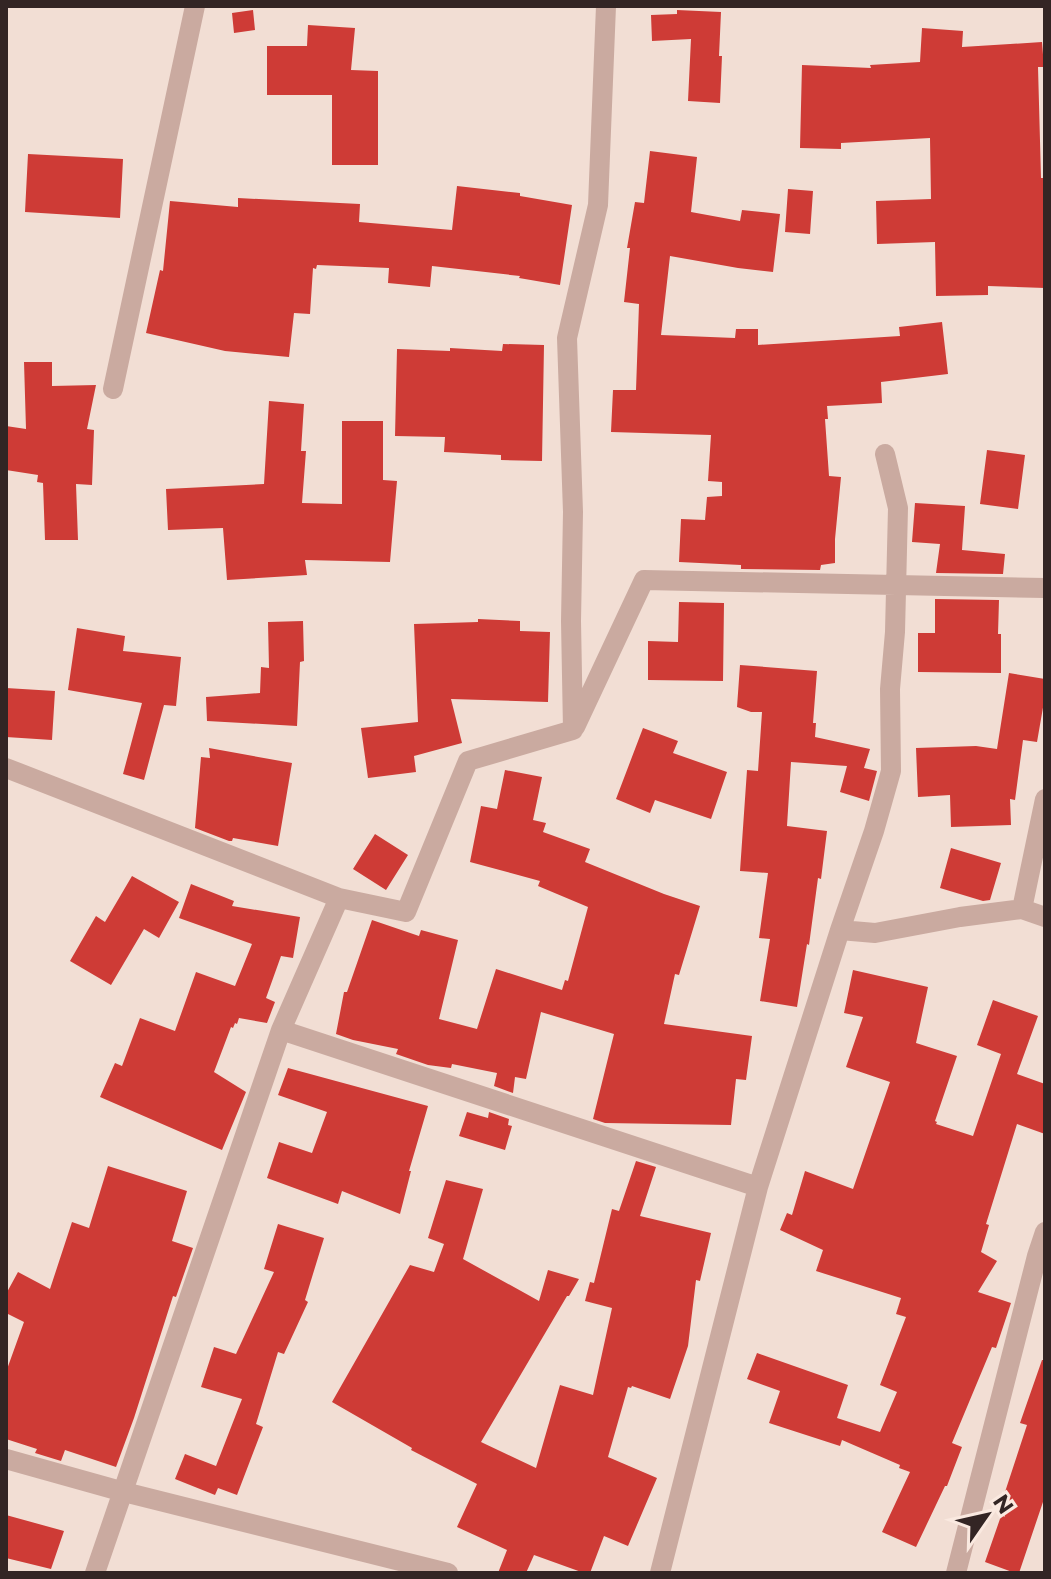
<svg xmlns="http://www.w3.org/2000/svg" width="1051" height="1579" font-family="Montserrat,sans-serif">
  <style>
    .building { fill: #ce3b36 }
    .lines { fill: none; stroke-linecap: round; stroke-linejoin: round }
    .minor { stroke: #caaaa0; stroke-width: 20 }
  </style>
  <rect width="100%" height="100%" fill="#f2ded4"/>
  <path class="building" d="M253 10 255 30 234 33 232 13Z
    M677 10 721 12 719 56H722L720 103 688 101 691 39 652 41 651 15 677 14Z
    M308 25 355 28 351 70 378 71V165H332V95H267V46H307Z
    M922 28 963 31 962 47 1042 42 1044 67H1038L1041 178H1045V288L988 286V295L936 296 935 242 877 244 876 201 931 199 930 138 841 143V149L800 148 802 65 871 68 870 65 920 62Z
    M650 151 697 157 691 212 740 221 742 210 780 214 773 272 738 268 670 256 661 335 735 338 736 329H758V345L900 336 899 327 942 322 948 374 881 382 882 403 827 406 828 419H825L829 476 841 477 835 539V563L821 565 820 570 741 569V565L679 562 681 519 705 520 707 497 722 496V482L708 481 711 435 611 432 613 390H636L639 304 624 302 630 248H627L635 202 644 203Z
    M28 154 123 159 120 218 25 212Z
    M457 186 520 193V196L572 205 560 285 519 278 520 276 432 266 430 287 388 283 389 268 317 265 316 269 313 268 310 314 294 313 289 357 225 351 146 333 160 270 163 271 170 201 238 207V198L360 204 359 222 452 230Z
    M788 189 813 191 810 234 785 232Z
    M503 344 544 345 542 461 501 460V455L444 452 445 437 395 436 397 349 450 351V348L502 351Z
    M24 362H52V386L96 385 87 429 94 430 92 485 76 484 78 540H45L43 483 37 482 38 475 6 470V426L26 429Z
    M269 401 304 404 301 451H306L302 503 342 504V421H383V480L397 481 390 562 305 560 307 575 227 580 223 528 168 530 166 489 264 484Z
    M987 450 1025 455 1018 509 980 504Z
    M915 503 965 506 962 550 1005 554 1003 574 936 573 940 544 912 542Z
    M935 599 999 600 998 634H1001V673L918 672V633H935Z
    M679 602 724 603 723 681 648 680V641L678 642Z
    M478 619 520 621V631L550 632 548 702 451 699 462 743 414 756 416 772 368 778 361 728 418 722 414 624 478 622Z
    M303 621 304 661 300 662 297 726 207 721 206 697 260 693 261 667 269 668 268 622Z
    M77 628 125 636 123 651 181 657 176 706 164 705 144 780 123 774 142 703 68 690Z
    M740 665 817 671 813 723H816L815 737 870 749 864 768 877 771 869 801 840 792 847 766 791 762 787 826 827 831 821 879 818 878 809 945 807 944 797 1007 760 1001 770 939 759 938 768 873 740 871 747 770 758 771 762 712H751L737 707Z
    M1009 673 1045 679V696L1037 742 1023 740 1015 800 1010 799 1011 825 951 827 950 795 918 797 916 748 976 746 997 749Z
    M6 688 55 691 52 740 6 737Z
    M643 728 678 741 673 753 727 772 711 819 655 800 650 813 616 799Z
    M209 748 292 763 278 846 233 838 232 841H229L195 828 201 757 210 758Z
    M505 770 542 777 533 820 546 823 543 832 590 849 585 862 664 894 700 906 679 975 675 974 664 1024 752 1036 746 1080 736 1079 731 1125 605 1123 593 1119 614 1034 541 1012 526 1079 515 1077 513 1093 494 1086 497 1073 452 1064 451 1068 428 1065 396 1054 398 1049 353 1040 336 1034 344 992H347L372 920 419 936 421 930 458 940 439 1019 477 1029 496 969 562 990 565 980 568 981 588 907 538 886 540 881 470 862 481 806 497 809Z
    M375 834 408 855 386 890 353 869Z
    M951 848 1001 863 990 900 983 901 940 888Z
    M132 876 179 902 159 938 144 929 111 985 70 961 96 916 105 922Z
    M191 884 234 901 232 906 300 917 293 958 281 956 266 998 275 1002 267 1023 239 1018 237 1024 235 1023 233 1028 231 1027 214 1072 246 1092 222 1150 100 1097 115 1063 122 1066 140 1018 175 1031 196 972 235 986 252 944 179 918Z
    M853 970 928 987 916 1043 957 1056 935 1121 937 1122 936 1124 973 1136 1001 1054 977 1045 993 1000 1038 1016 1017 1074 1045 1084V1134L1017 1124 986 1224 989 1225 981 1252 997 1261 978 1292 1011 1303 996 1348 992 1347 952 1443 962 1447 947 1486H945L916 1547 882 1532 910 1472 899 1468 900 1465 842 1440 840 1446 769 1423 780 1391 747 1379 757 1353 848 1385 837 1418 880 1432 897 1392 880 1385 906 1317 896 1314 901 1298 816 1271 823 1250 780 1230 787 1213 792 1215 805 1171 853 1189 890 1082 846 1067 863 1017 844 1013Z
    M288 1068 428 1106 409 1171H411L400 1214 342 1191 338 1204 267 1178 279 1142 312 1153 327 1112 278 1095Z
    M467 1112 488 1118 489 1112 509 1119 508 1125 512 1126 505 1150 459 1136Z
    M636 1161 656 1167 640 1216 711 1233 700 1281 696 1280 688 1346 670 1399 632 1386 631 1388 628 1387 608 1457 657 1478 628 1546 604 1536 590 1573H584L534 1555 526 1573H498L507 1550 457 1527 477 1484 411 1450 412 1448 332 1402 410 1265 434 1272 444 1244 428 1238 446 1180 483 1189 463 1259 539 1301 548 1270 579 1279 569 1296H567L481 1442 536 1468 560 1385 593 1395 612 1308 585 1301 590 1282 594 1283 612 1209 619 1211Z
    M108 1166 187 1191 172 1241 193 1248 176 1297 173 1296 134 1418 116 1467 65 1450 61 1461 35 1453 37 1449 6 1439V1372L24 1322 6 1313V1294L18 1272 50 1289 72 1222 89 1228Z
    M278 1224 324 1238 305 1300 308 1302 284 1354 278 1352 256 1424 263 1427 237 1495 218 1488 215 1495 175 1479 185 1454 216 1466 242 1399 201 1387 214 1347 236 1354 274 1272 264 1269Z
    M1042 1360H1045V1496L1019 1573H1015L985 1562 1009 1493 1005 1492 1027 1425 1020 1423Z
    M6 1515 64 1531 51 1569 6 1558Z"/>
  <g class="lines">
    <path class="minor" d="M113 389 195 6
      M575 727 644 580 1045 588
      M6 768 339 898 406 912 468 761 573 730 571 621 573 512 567 338 598 205 606 6
      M1022 909 1045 799
      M840 930 874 831 891 771 890 689 895 632 898 508 885 454
      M281 1030 758 1187
      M6 1459 124 1492 448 1573
      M95 1573 281 1030 339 898
      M660 1573 758 1187 840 930 875 933 960 917 1022 909 1045 917
      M956 1573 1037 1256 1045 1232"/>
  </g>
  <rect width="1051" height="1579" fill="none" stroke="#332524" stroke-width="16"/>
  <g transform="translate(987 1515) rotate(56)" stroke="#fae9e0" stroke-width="6" paint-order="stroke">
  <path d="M0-6L14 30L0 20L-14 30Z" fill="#332524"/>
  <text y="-12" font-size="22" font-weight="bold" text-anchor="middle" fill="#332524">N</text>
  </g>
</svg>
